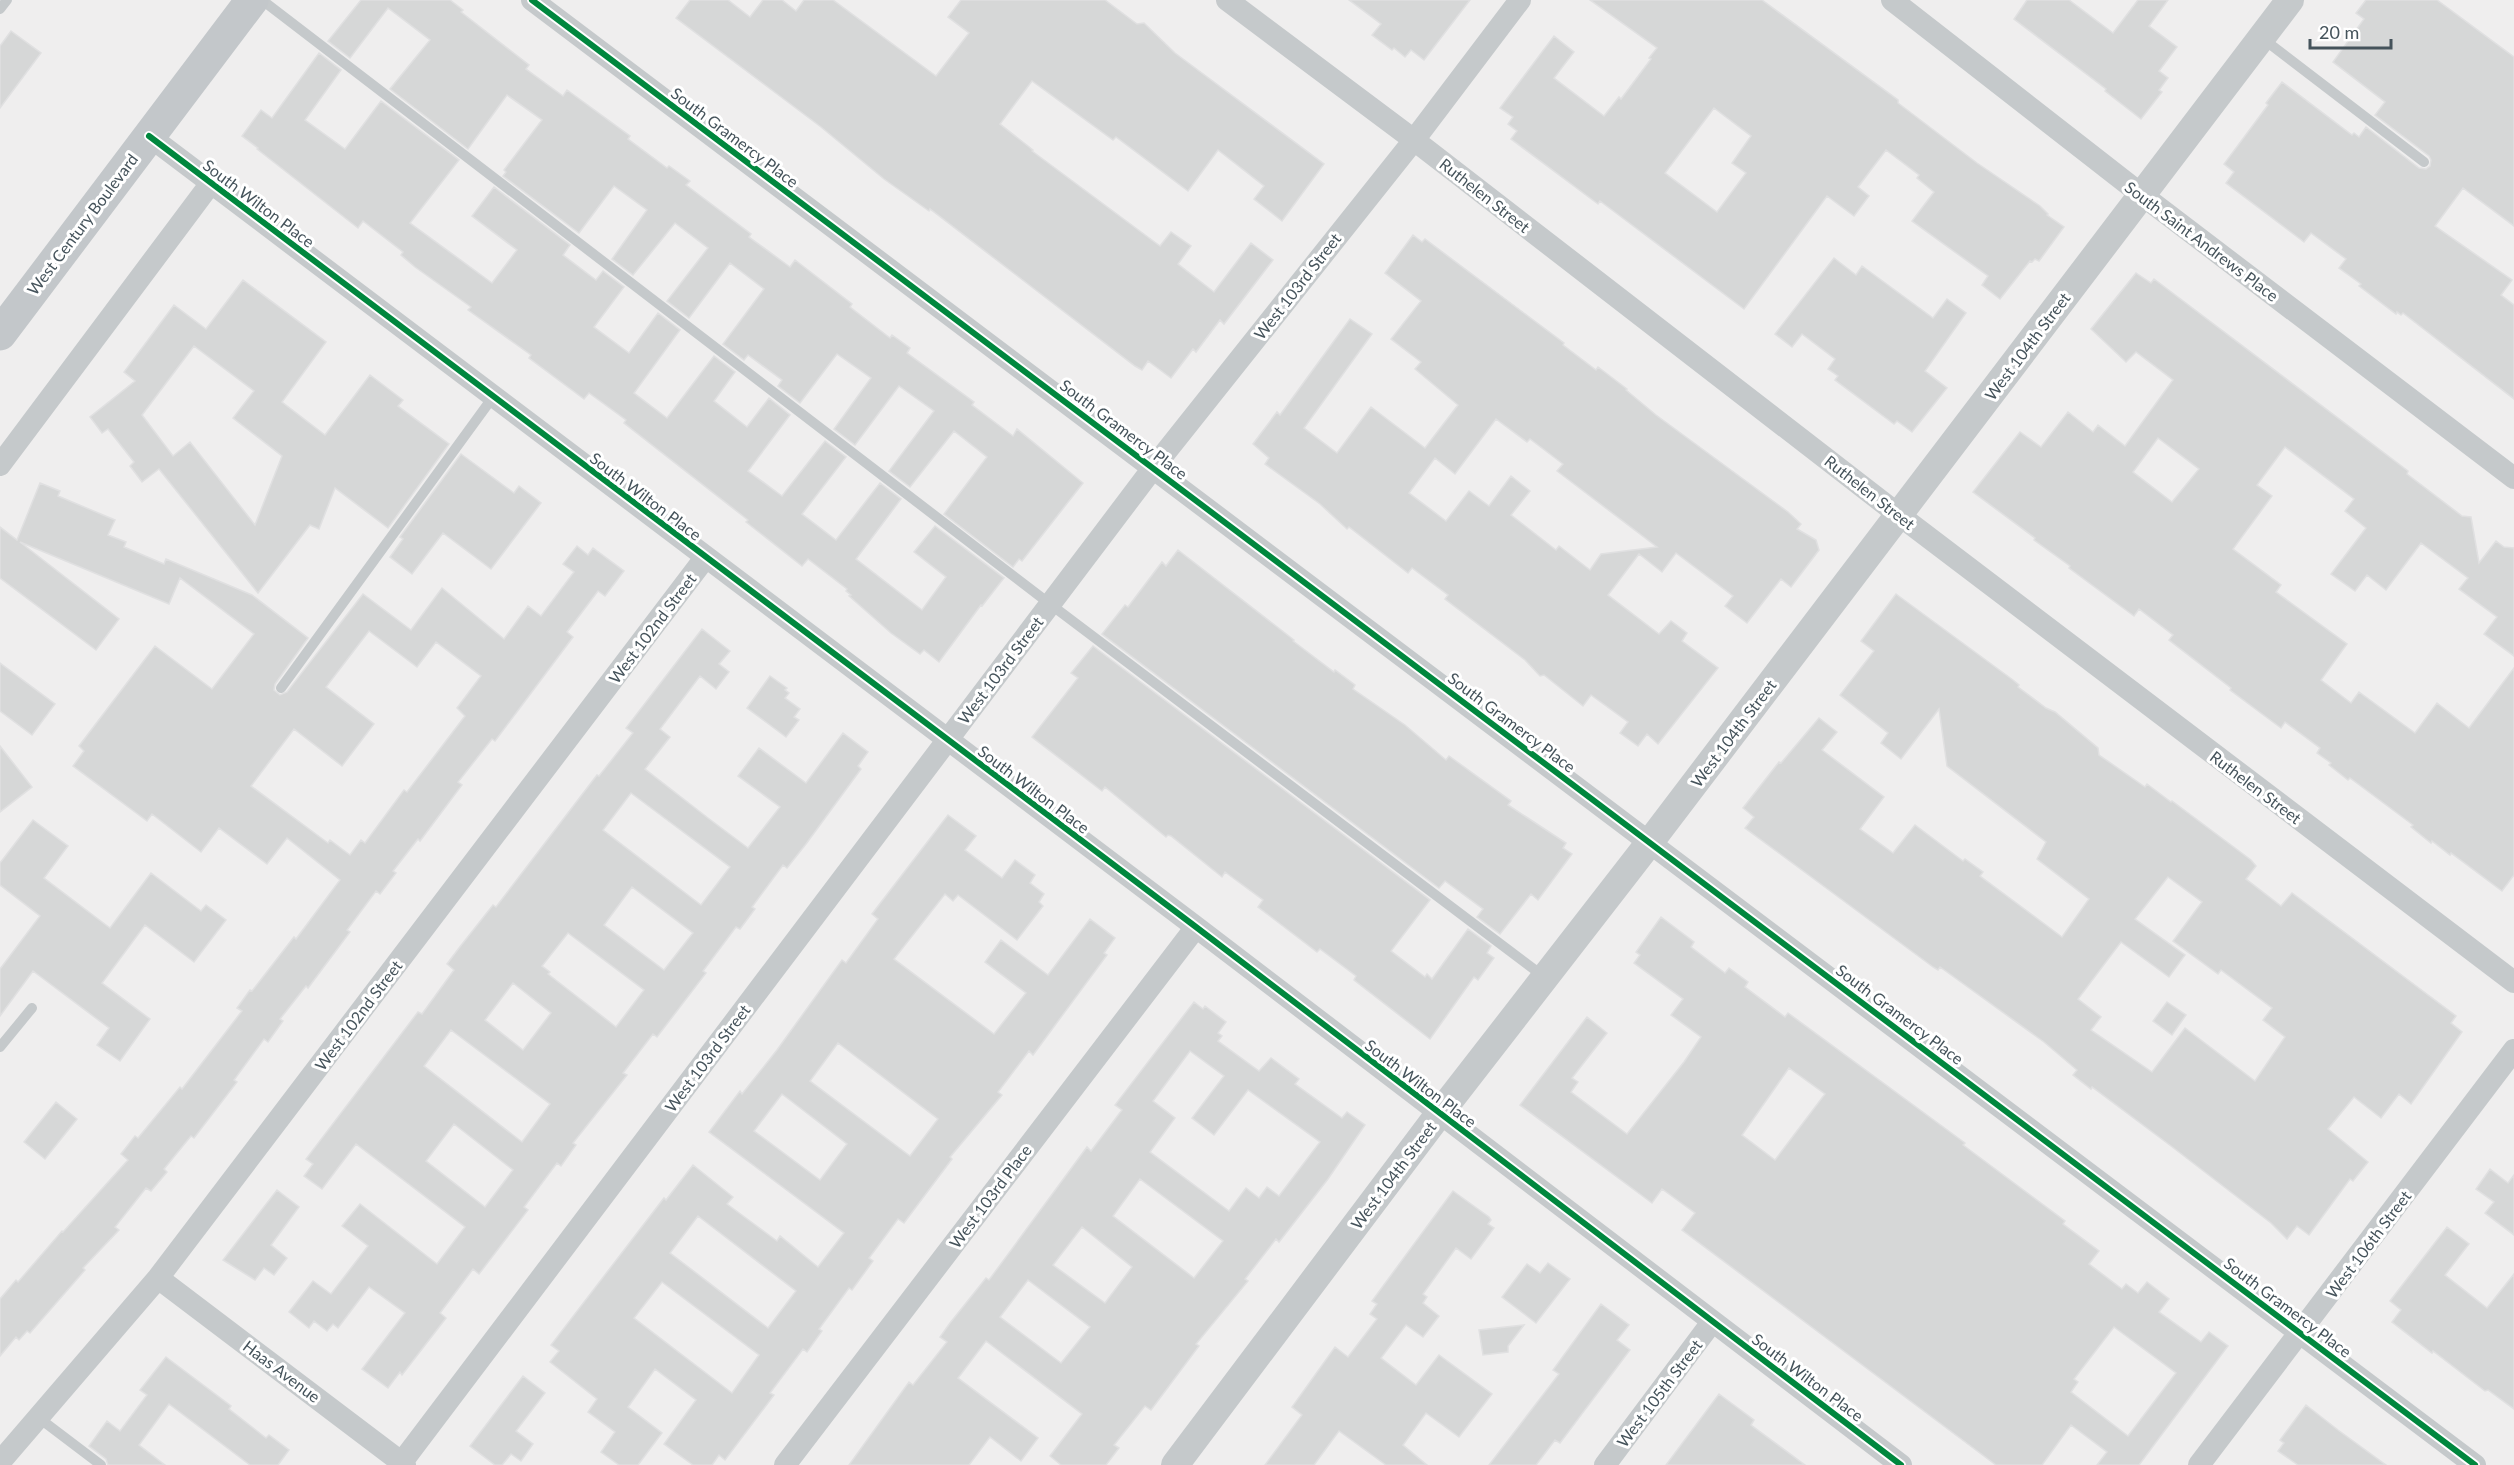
<svg xmlns="http://www.w3.org/2000/svg" width="2514" height="1465" font-family="Lato,sans-serif">
  <style>
    .building { fill: #d6d7d7; stroke: #e0e0e1; stroke-width: 1.5; fill-rule: evenodd }
    .lines { fill: none; stroke-linecap: round; stroke-linejoin: round }
    .service { stroke: #c5c9cb; stroke-width: 10 }
    .minor { stroke: #c5c9cb; stroke-width: 22 }
    .tertiary { stroke: #c5c9cb; stroke-width: 28 }
    .primary { stroke: #c3c7ca; stroke-width: 33 }
    .cycleway-casing { stroke: #fff; stroke-width: 10 }
    .cycleway { stroke: #00873e; stroke-width: 6 }
    .labels { text-anchor: middle; dominant-baseline: central; stroke-width: 6; stroke-linejoin: round; paint-order: stroke }
    .street-label { font-size: 16px; fill: #45535b; stroke: #fff }
  </style>
  <rect width="100%" height="100%" fill="#efeeee"/>
  <path class="building" d="M361 0H450L463 10 461 12 529 65 526 69 563 96 567 90 630 136 628 139 667 168 669 166 690 181 686 185 751 234 749 237 790 267 795 260 852 304 850 307 890 338 892 335 910 348 907 353 974 402 972 405 1013 436 1017 429 1083 483 1022 561 1019 559 1013 567 944 514 987 457 954 431 910 487 889 471 934 411 899 386 855 445 834 429 871 378 837 354 800 403 778 386 782 380 748 355 744 360 723 344 764 289 730 263 689 318 667 301 708 248 675 223 633 275 612 259 647 210 614 186 579 233 503 176 506 172 504 170 542 120 507 95 468 149 390 89 430 40 388 8 350 58 328 41Z
    M690 0H728L750 17 763 0H782L796 11 804 0H833L936 76 969 33 948 17 961 0H1105L1137 24 1144 23 1175 53 1324 164 1282 221 1254 199 1264 186 1218 150 1188 191 1116 137 1113 140 1032 81 1000 124 1033 150 1032 151 1160 246 1171 232 1191 246 1178 264 1214 292 1251 243 1273 260 1224 324 1220 320 1196 352 1193 349 1171 378 1148 361 1142 370 1135 366 930 209 929 211 884 179 821 127 676 18Z
    M1349 0H1470L1424 60 1411 50 1405 57 1394 48 1392 50 1372 35 1381 24Z
    M1590 0H1762L1898 100V103L1977 163 2040 206 2048 214 2047 215 2064 227 2039 261 2035 259 2032 262 2030 261 2000 299 1982 285 1988 276 1912 221 1934 192 1917 178 1919 175 1886 150 1858 187 1869 196 1854 216 1827 196 1744 309 1600 201 1598 204 1511 139 1517 131 1508 124 1513 117 1500 108 1554 36 1574 52 1554 78 1604 116 1619 97 1621 99 1651 59 1649 58 1657 48ZM1714 108 1751 136 1732 163 1746 173 1717 212 1665 173Z
    M2027 0H2069L2113 33 2138 0H2168L2149 26 2177 47 2159 71 2168 78 2159 90 2162 92 2141 119 2105 91 2106 89 2014 19Z
    M2366 0H2437L2514 57V226L2463 188 2435 226 2512 280 2501 295 2514 305V399L2403 313 2401 315 2397 312 2396 314 2359 286 2361 284 2339 268 2346 259 2311 233 2304 242 2226 183 2234 172 2224 164 2268 105 2266 103 2282 82 2352 135 2354 133 2359 137 2366 127 2419 168 2426 169 2430 166 2431 160 2429 156 2375 115 2385 102 2333 62 2364 19 2356 13Z
    M11 31 41 53 0 108V46Z
    M319 53 341 70 305 120 345 149 381 101 459 160 410 223 492 283 517 250 472 216 494 187 570 245 563 255 596 280 603 271 624 287 594 327 629 353 658 313 680 330 634 393 667 418 714 356 735 372 714 401 747 427 769 398 790 415 748 471 782 496 825 441 846 457 802 514 836 540 880 483 901 499 856 559 922 610 946 577 914 552 935 526 1004 578 982 606 981 605 939 662 924 650 920 654 891 633 849 596 851 595 846 591 847 589 808 559 802 566 746 522 748 520 624 423 626 420 589 393 584 399 529 358 531 355 468 310 471 307 415 267 401 255 403 252 363 221 358 228 257 149 258 148 242 136 261 110 272 118Z
    M1413 235 1422 242 1425 239 1564 343 1563 345 1596 370 1598 367 1627 389 1626 390 1656 415 1788 512 1801 524 1797 529 1816 540 1819 550 1791 587 1781 579 1747 623 1725 606 1733 596 1676 553 1662 572 1639 554 1608 595 1659 634 1671 621 1687 633 1682 641 1718 668 1658 744 1647 734 1638 746 1620 733 1628 722 1591 695 1583 706 1544 675 1540 676 1525 660 1445 599 1448 595 1412 568 1408 573 1349 527 1347 529 1320 504 1265 464 1269 458 1253 444 1277 412 1280 415 1350 319 1372 334 1304 428 1337 453 1371 407 1425 448 1458 405 1415 369 1421 362 1391 339 1421 301 1385 273ZM1496 419 1527 442 1530 439 1563 464 1557 471 1657 547 1601 554 1590 570 1559 546 1556 550 1511 515 1530 491 1511 476 1489 506 1469 491 1446 521 1409 493 1435 458 1455 474Z
    M1834 258 1856 275 1862 266 1933 318 1947 299 1966 313 1925 371 1947 388 1912 432 1897 421 1894 424 1835 380 1838 376 1828 369 1835 359 1802 334 1792 347 1775 334Z
    M2136 273 2151 283 2154 279 2408 471 2407 474 2462 516 2471 517 2479 563 2496 541 2504 547 2514 548V656L2484 634 2497 617 2459 589 2468 578 2421 543 2386 590 2367 575 2355 591 2331 574 2366 528 2345 511 2354 499 2285 447 2257 485 2272 496 2233 549 2281 585 2276 592 2347 644 2321 680 2351 703 2359 692 2415 733 2437 703 2469 728 2514 668V875L2502 891 2451 853 2450 855 2432 841 2431 843 2411 827 2413 825 2350 778 2348 780 2329 765 2331 763 2317 753 2320 748 2285 722 2281 728 2230 690 2231 688 2169 640 2173 635 2139 609 2134 616 2069 568 2070 566 2034 540 2035 538 1973 492 2020 432 2041 447 2068 412 2093 432 2098 425 2125 446 2173 380 2136 352 2126 362 2091 329ZM2158 438 2199 469 2172 502 2133 472Z
    M243 280 326 342 282 402 325 435 370 375 403 400 398 406 449 444 388 528 335 488 319 529 310 525 258 593 159 469 142 482 130 466 134 462 108 429 102 433 90 417 135 381 124 372 174 305 206 329ZM194 346 254 391 233 418 282 456 255 525 190 442 173 456 142 415Z
    M461 454 514 493 519 486 541 503 491 569 443 533 412 574 390 557 403 539 400 537Z
    M40 483 60 491 58 496 115 520 108 535 126 542 124 547 164 564 166 559 252 595 308 638 275 684 274 690 280 695 287 692 363 594 411 630 442 588 504 639 528 606 541 616 574 572 563 564 577 546 588 555 593 548 624 571 605 596 598 591 567 632 573 637 495 741 492 739 458 782 462 785 420 841 418 839 393 871 396 873 380 894 376 891 347 930 350 932 308 988 306 986 280 1019 283 1021 268 1042 264 1039 234 1080 237 1082 194 1138 191 1136 164 1169 167 1172 151 1191 146 1188 115 1227 119 1230 83 1268 85 1270 30 1333 27 1331 19 1340 16 1337 0 1356V1299L16 1280 18 1282 62 1231 63 1232 128 1160 121 1154 135 1136 138 1138 180 1087 182 1089 242 1011 237 1008 250 990 252 991 294 937 296 939 340 880 287 838 267 864 219 828 201 852 152 814 147 821 73 766 84 751 79 746 155 646 212 689 254 634 180 578 169 604 20 542 119 619 96 650 0 578V527L17 540ZM369 631 417 667 436 642 481 676 457 708 465 716 407 792 404 790 365 843 361 840 350 855 330 840 328 843 251 786 294 729 342 766 374 724 326 687Z
    M1178 550 1294 640 1293 641 1334 672 1335 670 1355 685 1353 689 1405 725 1446 760 1449 756 1511 801 1508 805 1566 843 1563 848 1572 854 1538 900 1531 894 1500 934 1477 917 1483 909 1445 881 1439 888 1102 634 1125 605 1128 607 1162 562 1166 566Z
    M1896 594 2013 680 2019 685 2018 687 2046 708 2055 712 2098 748 2099 755 2145 787 2147 784 2171 802 2172 801 2251 860 2256 866 2246 879 2281 906 2292 893 2456 1016 2451 1023 2462 1032 2411 1104 2399 1094 2381 1118 2354 1097 2328 1129 2368 1162 2353 1181 2350 1179 2309 1235 2297 1226 2287 1239 2271 1223 2171 1146 2092 1087 2091 1089 2073 1075 2077 1070 2044 1042 1940 967 1938 970 1933 967 1745 828 1754 817 1743 808 1779 762 1781 763 1819 718 1837 732 1822 750 1884 797 1860 829 1893 853 1915 825 1963 861 1965 859 1983 872 1980 876 2062 937 2089 899 2037 859 2046 842 1947 766 1939 709 1901 759 1881 743 1888 733 1840 695 1874 651 1861 641ZM2168 877 2202 902 2173 941 2218 974 2221 970 2272 1008 2263 1020 2285 1037 2255 1081 2185 1028 2152 1072 2091 1030 2101 1017 2078 999 2121 942 2169 977 2185 955 2135 919Z
    M702 629 730 651 719 664 729 672 716 689 700 676 660 729 670 737 645 769 708 818 748 848 780 807 738 776 759 748 806 783 843 733 868 752 858 766 861 769 806 844 787 868 783 865 752 907 755 909 740 929 736 927 703 971 706 973 657 1037 653 1034 623 1073 627 1075 573 1143 576 1145 561 1166 557 1163 524 1207 528 1210 479 1274 473 1269 440 1313 446 1318 402 1375 400 1372 388 1388 362 1369 405 1313 369 1287 338 1328 333 1324 327 1331 314 1321 309 1328 289 1312 313 1281 331 1294 368 1246 342 1226 360 1204 437 1264 465 1227 356 1144 322 1189 304 1176 313 1164 306 1159 418 1012 422 1014 454 970 447 964 459 948 493 905 496 907 597 775 599 776 633 733 626 728ZM631 793 730 867 701 905 603 830ZM632 887 693 933 664 970 604 925ZM568 933 644 990 616 1027 548 974 550 972 542 966ZM513 983 551 1013 523 1050 485 1020ZM451 1030 550 1104 522 1142 424 1066ZM454 1124 513 1170 485 1207 426 1161Z
    M1093 646 1430 900 1391 951 1425 977 1427 974 1432 979 1468 929 1491 946 1487 953 1494 958 1478 980 1474 977 1430 1039 1354 980 1356 976 1320 949 1317 952 1258 907 1263 900 1225 872 1222 877 1171 836 1168 835 1166 837 1105 787 1102 791 1032 737 1078 678 1071 673Z
    M0 663 55 704 32 735 0 711Z
    M770 676 787 688 785 690 789 693 785 698 800 709 794 717 799 720 786 737 747 708Z
    M0 746 32 787 0 812Z
    M948 815 976 836 965 850 1002 878 1015 860 1035 875 1030 883 1044 894 1039 902 1043 906 1017 940 958 895 953 901 945 894 894 959 994 1034 1026 993 985 962 1001 940 1048 975 1090 919 1115 938 1104 953 1107 955 1033 1055 1029 1051 998 1092 1002 1095 950 1157 952 1159 904 1223 898 1219 869 1258 873 1261 852 1290 849 1288 819 1329 822 1331 807 1352 803 1349 770 1393 774 1395 725 1460 719 1455 712 1465H693L664 1444 696 1400 655 1369 628 1407 662 1433 638 1465H619L601 1452 615 1432 588 1412 597 1399 550 1362 559 1351 551 1345 664 1198 666 1200 693 1165 733 1197 727 1204 777 1241 780 1236 818 1267 844 1233 709 1132 740 1091 742 1094 777 1050 842 960 846 963 878 919 872 914ZM838 1043 938 1119 910 1156 810 1081ZM782 1094 847 1144 820 1180 754 1131ZM698 1216 796 1291 768 1328 670 1253ZM662 1282 759 1355 732 1393 634 1318Z
    M33 820 68 846 44 878 110 928 151 873 201 911 206 905 226 920 194 962 145 925 102 983 150 1019 120 1061 97 1045 109 1028 33 971 0 1016V969L40 916 0 885V863Z
    M1661 917 1694 942 1691 947 1725 973 1729 968 1748 982 1745 987 1785 1017 1788 1013 1965 1143 1963 1145 2065 1221 2063 1224 2099 1251 2089 1264 2122 1289 2126 1284 2138 1293 2147 1282 2169 1299 2159 1312 2201 1342 2209 1332 2228 1346 2139 1465H2097L2107 1452 2071 1425 2042 1465H1996L1682 1230 1695 1213 1662 1189 1652 1203 1520 1105 1587 1017 1607 1033 1572 1078 1578 1082 1571 1092 1627 1134 1684 1062 1701 1037 1671 1015 1683 999 1634 963 1640 955 1636 952ZM1789 1068 1825 1094 1775 1160 1742 1135ZM2114 1327 2176 1373 2128 1436 2071 1392 2078 1382 2074 1379Z
    M1194 1002 1203 1009 1205 1006 1226 1022 1218 1033 1222 1036 1218 1041 1259 1071 1271 1058 1299 1079 1295 1084 1342 1118 1347 1112 1365 1125 1328 1179 1279 1242 1276 1239 1245 1279 1248 1281 1196 1344 1199 1346 1151 1410 1145 1406 1114 1445 1119 1448 1106 1465H1061L1050 1456 1082 1414 986 1341 958 1378 1038 1438 1021 1461 990 1437 969 1465H849L909 1382 913 1385 947 1342 940 1337 950 1323 986 1278 989 1280 1087 1147 1091 1151 1122 1110 1115 1105ZM1190 1051 1224 1076 1192 1118 1214 1135 1248 1090 1320 1142 1279 1196 1267 1187 1259 1198 1246 1188 1229 1211 1150 1152 1175 1118 1153 1101ZM1140 1179 1223 1241 1194 1278 1113 1216ZM1082 1227 1132 1267 1105 1303 1053 1265ZM1028 1280 1090 1327 1061 1363 1000 1317Z
    M2167 1002 2186 1015 2172 1035 2153 1021Z
    M56 1102 77 1119 45 1159 24 1142Z
    M2490 1169 2508 1183 2514 1175V1235L2485 1213 2494 1202 2476 1189Z
    M277 1190 299 1207 271 1245 287 1258 274 1275 264 1268 255 1280 223 1260Z
    M1453 1191 1489 1217 1491 1220 1488 1224 1494 1228 1471 1259 1456 1248 1423 1294 1427 1297 1423 1303 1439 1316 1423 1337 1406 1325 1381 1358 1416 1385 1439 1355 1492 1394 1459 1437 1426 1413 1403 1445 1427 1465H1386L1339 1431 1314 1465H1265L1302 1415 1292 1407 1335 1347 1348 1357 1377 1319 1370 1314 1377 1304 1372 1301Z
    M2447 1227 2469 1244 2445 1275 2487 1308 2514 1274V1409L2488 1390 2485 1391 2433 1351 2432 1353 2392 1322 2401 1310 2390 1301Z
    M1548 1263 1570 1279 1536 1323 1502 1297 1527 1264 1540 1273Z
    M1601 1304 1629 1325 1617 1340 1630 1350 1560 1443 1555 1440 1536 1465H1489L1559 1374 1553 1370Z
    M1524 1325 1508 1346V1352L1483 1355 1479 1330Z
    M166 1357 231 1406 229 1409 266 1438 269 1435 289 1450 278 1465H250L169 1404 139 1445 165 1465H108L106 1459 89 1446 107 1421 120 1431 147 1395 140 1390Z
    M523 1376 545 1393 516 1431 533 1444 521 1461 511 1454 502 1465H495L470 1446Z
    M1719 1394 1754 1420 1751 1425 1805 1465H1666Z
    M2306 1405 2338 1430 2386 1465H2298L2278 1451 2284 1443 2280 1440Z"/>
  <g class="lines">
    <path class="service" d="M262 0 1050 604 1543 976
      M0 9 7 0
      M2262 38 2424 162
      M281 688 493 397
      M0 1047 32 1008
      M39 1418 101 1465"/>
    <path class="minor" d="M532 0 2475 1465
      M1227 0 1414 140 1899 515 2514 982
      M1892 0 2142 195 2514 478
      M149 136 1196 927 1901 1465
      M0 465 211 183
      M158 1278 405 1465
      M0 1462 158 1278 705 558
      M402 1462 1153 468 1414 140 1520 0
      M785 1465 1196 927
      M1605 1465 1712 1322
      M2199 1465 2514 1050"/>
    <path class="tertiary" d="M1175 1465 1439 1114 1650 842 2290 0"/>
    <path class="primary" d="M0 334 252 0"/>
    <g class="cycleway-casing">
      <path id="cycleway" d="M532 0 2475 1465
        M149 136 1196 927 1901 1465"/>
    </g>
    <use href="#cycleway" class="cycleway"/>
  </g>
  <g class="labels">
    <g class="street-label">
      <text transform="translate(735 137) rotate(37)">South Gramercy Place</text>
      <text transform="translate(1485 195) rotate(38)">Ruthelen Street</text>
      <text transform="translate(259 203) rotate(37)">South Wilton Place</text>
      <text transform="translate(82 224) rotate(-53)">West Century Boulevard</text>
      <text transform="translate(2202 241) rotate(37)">South Saint Andrews Place</text>
      <text transform="translate(1297 286) rotate(-52)">West 103rd Street</text>
      <text transform="translate(2027 346) rotate(-53)">West 104th Street</text>
      <text transform="translate(1124 429) rotate(37)">South Gramercy Place</text>
      <text transform="translate(1870 492) rotate(38)">Ruthelen Street</text>
      <text transform="translate(646 496) rotate(37)">South Wilton Place</text>
      <text transform="translate(652 628) rotate(-53)">West 102nd Street</text>
      <text transform="translate(1000 670) rotate(-53)">West 103rd Street</text>
      <text transform="translate(1512 722) rotate(37)">South Gramercy Place</text>
      <text transform="translate(1733 733) rotate(-53)">West 104th Street</text>
      <text transform="translate(2256 787) rotate(37)">Ruthelen Street</text>
      <text transform="translate(1034 789) rotate(37)">South Wilton Place</text>
      <text transform="translate(1900 1014) rotate(37)">South Gramercy Place</text>
      <text transform="translate(358 1015) rotate(-53)">West 102nd Street</text>
      <text transform="translate(707 1058) rotate(-53)">West 103rd Street</text>
      <text transform="translate(1421 1083) rotate(37)">South Wilton Place</text>
      <text transform="translate(1393 1175) rotate(-53)">West 104th Street</text>
      <text transform="translate(990 1196) rotate(-53)">West 103rd Place</text>
      <text transform="translate(2368 1244) rotate(-53)">West 106th Street</text>
      <text transform="translate(2288 1307) rotate(37)">South Gramercy Place</text>
      <text transform="translate(282 1371) rotate(37)">Haas Avenue</text>
      <text transform="translate(1808 1377) rotate(37)">South Wilton Place</text>
      <text transform="translate(1659 1393) rotate(-53)">West 105th Street</text>
    </g>
  </g>
  <path d="M2310 39v9h81v-9" fill="none" stroke="#45535b" stroke-width="3"/>
  <text x="2319" y="39" font-size="18" fill="#45535b" stroke="#ffffff" stroke-width="4.5" paint-order="stroke">20 m</text>
</svg>
